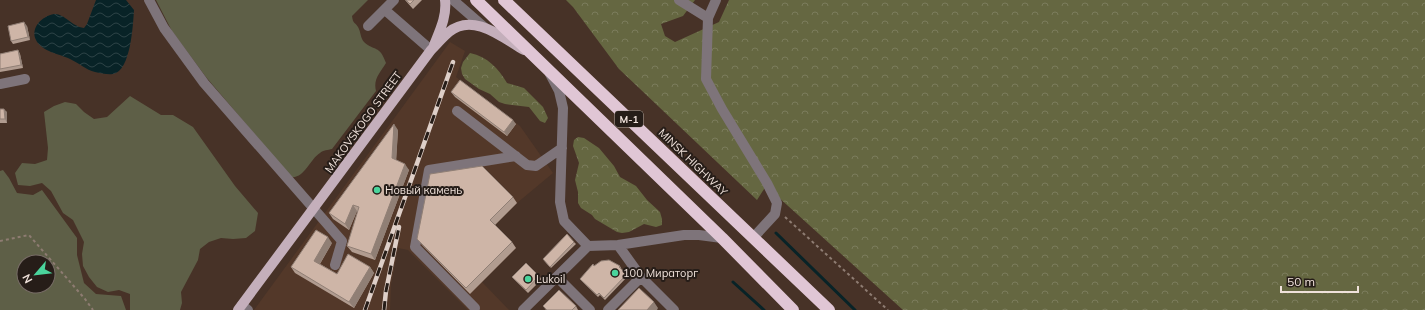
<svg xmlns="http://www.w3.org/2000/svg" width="1425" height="310" font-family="Mulish,sans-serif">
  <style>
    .built { fill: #533829 }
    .green { fill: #5e5f47; fill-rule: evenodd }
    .forest { fill: url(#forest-crowns) }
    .water { fill: url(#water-waves) }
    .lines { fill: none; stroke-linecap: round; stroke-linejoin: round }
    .stream { stroke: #082327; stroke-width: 3 }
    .path { stroke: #8e7c72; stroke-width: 2; stroke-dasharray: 3 3; stroke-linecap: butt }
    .minor { stroke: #7e747a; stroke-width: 10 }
    .major { stroke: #c4afbb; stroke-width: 10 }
    .highway { stroke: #e0c6d5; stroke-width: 12 }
    .rail-casing { stroke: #decfc8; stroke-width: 4.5 }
    .rail { stroke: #261d18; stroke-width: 3; stroke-dasharray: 9; stroke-linecap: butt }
    .wall { fill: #b19c90 }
    .shaded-wall { fill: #907f75 }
    .building { fill: #ceb5a7; stroke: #907f75 }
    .poi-dot { fill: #4ad49c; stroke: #261d18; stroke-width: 1.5 }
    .labels { text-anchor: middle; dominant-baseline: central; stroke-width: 4; stroke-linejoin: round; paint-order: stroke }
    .shield { fill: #261d18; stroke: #b3a7a0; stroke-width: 1 }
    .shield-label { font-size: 10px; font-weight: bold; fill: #f0e2db }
    .street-label { font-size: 11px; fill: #f0e2db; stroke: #261d18 }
    .poi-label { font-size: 11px; fill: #f0e2db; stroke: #261d18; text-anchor: start }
  </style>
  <defs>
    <pattern id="forest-crowns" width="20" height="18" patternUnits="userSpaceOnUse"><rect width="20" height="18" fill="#656741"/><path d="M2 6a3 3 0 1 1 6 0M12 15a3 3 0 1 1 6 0" fill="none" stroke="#7b7c5c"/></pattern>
    <pattern id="water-waves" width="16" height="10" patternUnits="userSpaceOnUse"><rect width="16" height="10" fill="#082327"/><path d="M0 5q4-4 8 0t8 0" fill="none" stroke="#2c4346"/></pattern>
  </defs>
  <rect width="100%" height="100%" fill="#473227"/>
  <path class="built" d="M450 42 465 51 456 77 520 126 553 173 517 203 494 226 516 248 482 282 509 310H468L408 250 398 248 391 285 390 310H254Z"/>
  <path class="green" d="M156 0H368L352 16C353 24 355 22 358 27 361 32 360 37 364 42 375 52 379 44 386 63 380 73 373 79 376 91L332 149C328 150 323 150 320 153 310 159 304 179 291 177L206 77 172 31Z
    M130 96 161 115H173L193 127 235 186 258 213 255 231 246 238 233 239 221 238 209 242 200 249 198 260 181 292 182 303 180 310H130V294L119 290 108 292 97 287 89 277 83 266 82 254 84 242 73 220 63 213 51 191 42 183 30 186 18 185 15 173 22 163 35 164 47 160 48 148 44 112 54 106 65 102 76 104 84 112 94 119 107 117Z
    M3 170 9 178 17 193 33 195 42 190 77 238V255L84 283 96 294 121 296 126 310H0V171ZM24 262H48V286H24Z"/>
  <path class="forest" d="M566 0H695L683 16 661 24 665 36 675 42 719 22 729 0H1425V310H903L766 186 757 200 619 69 573 7Z
    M470 53C488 57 498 68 507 83L524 88 543 107 548 118 545 123 540 121 529 107 505 104 499 102 490 94 479 89 465 79 462 74 461 68 463 62Z
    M578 137 584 138 599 148 614 166 620 177 636 186 647 200 660 212 662 219V225L656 227 644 224 629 232 622 233 617 232 595 219 592 215 581 208 578 203V192L575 180 579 163 573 146 574 140Z"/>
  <path class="water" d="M96 0H126L134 10C133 24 131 71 113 74 108 75 100 73 95 72 86 70 79 63 70 59 60 54 42 52 36 40 30 28 42 16 54 14 64 13 71 26 84 28L87 24Z"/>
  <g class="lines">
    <path class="stream" d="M776 233 855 310
      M733 282 764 310"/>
    <path class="path" d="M785 217 888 310
      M0 241 29 235 85 299 93 310"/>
    <path class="minor" d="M149 0 164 28 204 83 342 241 335 265
      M453 0 484 27
      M679 0 708 18
      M716 0 708 18 706 79 722 109 767 183 777 203 775 214 753 238
      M385 10 431 50
      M368 26 394 0
      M550 74 559 91 563 108 560 202 564 221 588 246 618 245 684 235H699L722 238
      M0 84 25 79
      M457 111 527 165 536 166 562 148
      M618 245 641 277 674 310
      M557 277 590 310
      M242 305 248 310
      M475 308 415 247 429 170 516 156
      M523 310 588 246
      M608 310 641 277"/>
    <path class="major" d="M434 45C440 30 447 16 445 0
      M238 310 431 50C437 44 442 38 449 32 473 12 503 38 524 50"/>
    <path class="highway" d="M476 0 722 238 793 310
      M504 0 829 310"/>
    <g class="rail-casing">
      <path id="rail" d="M365 310 453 62
        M384 310 386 291 399 227"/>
    </g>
    <use href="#rail" class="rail"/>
  </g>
  <path class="wall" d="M405 0H422L413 9Z
    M27 26 30 40 13 44 11 41Z
    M18 50 20 54 23 68 0 72V54Z
    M451 92 516 124 507 136 455 97Z
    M0 109 7 112V123H0Z
    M398 130 396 160 409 170 375 260 352 252 347 246 358 212 357 211 349 230 333 219 329 213Z
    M513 197 517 203 495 225 512 242 516 248 470 294 422 245 417 239Z
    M574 242 576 244 551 268 543 259Z
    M332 243 320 264 337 274 370 267 374 273 354 308 295 273 291 267Z
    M594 266H620L621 268H620L628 276 605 300 600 295 598 297 580 279Z
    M539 276 542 279 528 293 512 277Z
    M543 306H576L578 310H546Z"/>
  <path class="shaded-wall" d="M24 22 27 26 30 40 28 37Z
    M18 50 20 54 23 68 21 65Z
    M4 109 7 112V123L5 119Z
    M513 120 516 124 507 136 504 132Z
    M394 124 398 130 396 164 392 158Z
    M405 164 409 170 375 260 371 254Z
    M353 205 357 211 349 230 345 224Z
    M328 237 332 243 318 267 314 261Z
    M370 267 374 273 354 308 349 302Z
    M654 302 658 308 657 310H647Z"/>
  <path class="building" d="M406 0H414L410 4Z
    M24 22 28 37 11 41 8 26Z
    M18 50 21 65 0 69V54Z
    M460 80 513 120 504 132 451 92Z
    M0 109H4L5 119H0Z
    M394 124 392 158 405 164 371 254 347 246 359 207 353 205 345 224 329 213Z
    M482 166 513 197 490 220 512 242 466 288 417 239 430 174Z
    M316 230 328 237 314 261 337 274 348 254 370 267 349 302 291 267Z
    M567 234 574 242 550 267 543 259Z
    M609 260 620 266 619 267 627 274 604 298 599 293 597 295 580 279 593 264 594 266 601 261Z
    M526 263 539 276 526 290 512 277Z
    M639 288 654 302 647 310H618Z
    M559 290 576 306 572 310H547L543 306Z"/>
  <g class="poi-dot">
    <circle cx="377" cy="190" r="4"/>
    <circle cx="615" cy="273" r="4"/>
    <circle cx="528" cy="279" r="4"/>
  </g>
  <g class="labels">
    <rect class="shield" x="615" y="111" width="28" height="16" rx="3"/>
    <g class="shield-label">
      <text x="629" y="119">М-1</text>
    </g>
    <g class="street-label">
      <text transform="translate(363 122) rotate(-54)">MAKOVSKOGO STREET</text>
      <text transform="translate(693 162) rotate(44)">MINSK HIGHWAY</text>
    </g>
    <g class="poi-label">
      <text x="385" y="190">Новый камень</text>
      <text x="623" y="273">100 Мираторг</text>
      <text x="536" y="279">Lukoil</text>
    </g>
  </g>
  <g transform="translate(36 274) rotate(242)"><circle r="19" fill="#261d18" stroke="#776c66"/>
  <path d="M0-3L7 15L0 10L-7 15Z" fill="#4ad49c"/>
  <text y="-6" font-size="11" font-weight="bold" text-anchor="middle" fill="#f0e2db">N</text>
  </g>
  <path d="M1281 286v6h77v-6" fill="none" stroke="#f0e2db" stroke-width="2"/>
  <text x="1287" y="286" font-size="12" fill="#f0e2db" stroke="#261d18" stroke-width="3" paint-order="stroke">50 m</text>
</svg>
